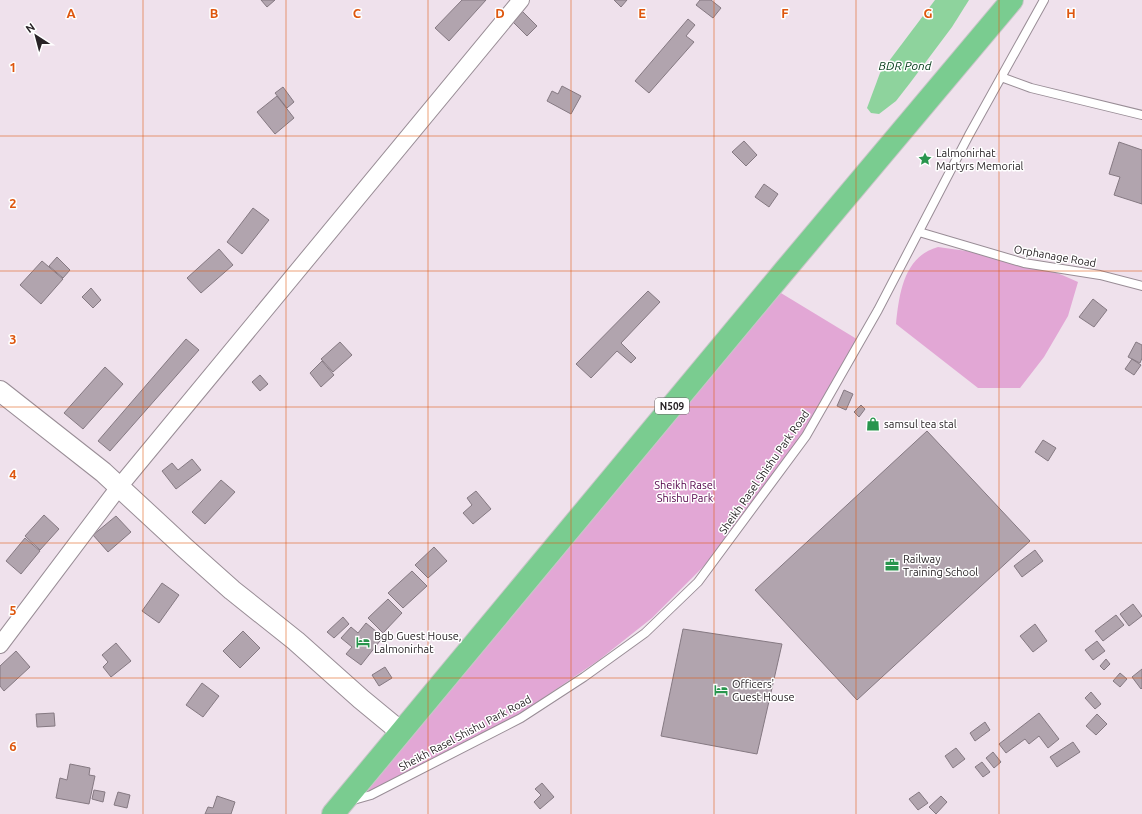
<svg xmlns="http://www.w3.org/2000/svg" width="1142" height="814" font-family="Ubuntu,sans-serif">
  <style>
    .green { fill: #e2a7d5 }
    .water { fill: #8ed39d }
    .building { fill: #b1a4ae; stroke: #857982 }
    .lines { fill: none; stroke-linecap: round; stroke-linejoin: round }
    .service-casing { stroke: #998d96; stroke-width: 10 }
    .minor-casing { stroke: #998d96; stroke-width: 18 }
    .tertiary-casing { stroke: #998d96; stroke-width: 22 }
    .trunk-casing { stroke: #c7c6c7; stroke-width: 24 }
    .service { stroke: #fff; stroke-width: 8 }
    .minor { stroke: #fff; stroke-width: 16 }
    .tertiary { stroke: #fff; stroke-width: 20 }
    .trunk { stroke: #7acc90; stroke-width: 22 }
    .grid { fill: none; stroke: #de560d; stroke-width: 1; stroke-opacity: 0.55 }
    .labels { text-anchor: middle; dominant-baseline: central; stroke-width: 3; stroke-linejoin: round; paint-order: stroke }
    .shield { fill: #fff; stroke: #686567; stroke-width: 1 }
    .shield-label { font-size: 10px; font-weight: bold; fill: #282326 }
    .poi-label { font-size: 11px; fill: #282326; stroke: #fff; text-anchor: start }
    .street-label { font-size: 11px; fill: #282326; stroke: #fff }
    .park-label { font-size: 11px; fill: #530249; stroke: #fff }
    .water-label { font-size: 12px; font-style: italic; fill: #013816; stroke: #fff }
    .grid-label { font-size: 13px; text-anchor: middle; font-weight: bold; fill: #de560d; stroke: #fff; stroke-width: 3; stroke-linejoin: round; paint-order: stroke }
  </style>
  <rect width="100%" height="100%" fill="#efe1ec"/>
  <path class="green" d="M938 247C984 253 1036 261 1078 282L1068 316 1044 357 1020 388H978L896 324C899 294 904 256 938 247Z
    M771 287 860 341 834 388 740 526 702 568 652 618 599 660 524 711 463 748 413 774 342 803Z"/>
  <path class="water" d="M935 0H969L952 27 910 83 896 101 879 114 871 113 867 108 880 73Z"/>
  <path class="building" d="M261 0H275L267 7Z
    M462 0H486L449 41 435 28Z
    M614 0H627L621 7Z
    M700 0H711L721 8 713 18 696 5Z
    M521 10 537 26 527 36 511 20Z
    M688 19 695 25 686 36 694 42 649 93 635 81Z
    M562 86 581 96 571 114 547 101 552 91 558 94Z
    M283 87 294 102 287 108 275 93Z
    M277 96 294 118 275 134 257 112Z
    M744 141 757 155 746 166 732 152Z
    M1119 142 1142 150V204L1114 195 1120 177 1109 174Z
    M764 184 778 194 769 207 755 197Z
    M253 208 269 220 242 254 227 242Z
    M219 249 233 265 201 293 187 278Z
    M57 257 70 270 63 278 49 266Z
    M42 261 63 279 41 304 20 285Z
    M91 288 101 300 93 308 82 297Z
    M648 291 660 302 621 343 636 358 631 363 617 351 591 378 576 364Z
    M1093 299 1107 310 1094 327 1079 317Z
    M186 339 199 350 110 451 98 441Z
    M340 342 352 355 333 372 321 359Z
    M1136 342 1142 345V358L1140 363 1128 357Z
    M1132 359 1141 365 1134 375 1125 369Z
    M322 361 334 375 321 387 310 373Z
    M105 367 123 384 83 429 64 413Z
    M260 375 268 384 260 391 252 382Z
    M844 390 853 394 846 410 837 406Z
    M861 405 865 409 859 417 854 412Z
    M927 431 1030 541 857 700 755 590Z
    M1043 440 1056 448 1048 461 1035 452Z
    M192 459 201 470 176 489 162 471 172 463 178 470Z
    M221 480 235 492 205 524 192 512Z
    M476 491 491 509 473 524 463 513 472 505 467 498Z
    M44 515 59 529 40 550 25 536Z
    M116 516 131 532 108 552 93 535Z
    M25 538 40 551 21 574 6 561Z
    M434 547 447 561 428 578 415 565Z
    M1035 550 1043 561 1022 577 1014 566Z
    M412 571 427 586 403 608 388 593Z
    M162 583 179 595 159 623 142 611Z
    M388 599 402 613 383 633 368 618Z
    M1133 604 1142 616 1129 626 1120 614Z
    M1116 615 1124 625 1103 641 1095 631Z
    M343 617 349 624 334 638 327 632Z
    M366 623 383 637 361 665 346 654 352 647 341 638 351 627 358 633Z
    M1035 624 1047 641 1033 652 1020 636Z
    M683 629 782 644 757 754 661 736Z
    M243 631 260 648 240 668 223 651Z
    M1097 641 1105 651 1093 660 1085 650Z
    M116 643 131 661 111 677 103 667 108 662 102 655Z
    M16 651 30 667 4 691 0 686V666Z
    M1106 659 1110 664 1104 670 1100 666Z
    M385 667 392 678 379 686 372 675Z
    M1142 669V688L1141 689 1132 677Z
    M1120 673 1127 679 1120 687 1113 681Z
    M202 683 219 696 203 717 186 705Z
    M1091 692 1101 704 1095 709 1085 698Z
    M54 713 55 726 37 727 36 714Z
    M1039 713 1059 739 1048 748 1039 736 1029 744 1025 739 1006 753 999 744Z
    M1097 714 1107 724 1096 735 1086 726Z
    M985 722 990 730 975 741 970 733Z
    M1073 742 1080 752 1057 767 1050 757Z
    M956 748 965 759 953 768 945 756Z
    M993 752 1001 762 994 768 986 758Z
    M982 762 990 772 983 777 975 767Z
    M70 764 90 768 89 775 95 776 89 804 56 798 60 778 67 780Z
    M542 783 554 797 540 809 534 802 541 795 535 789Z
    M94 790 105 792 103 802 92 799Z
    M118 792 130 795 127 808 114 805Z
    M919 792 928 803 918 810 909 799Z
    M217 796 235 802 231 814H205L208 807 213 808Z
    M941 796 947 802 936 814 929 807Z"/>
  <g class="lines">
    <g class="service-casing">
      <path id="service" d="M1001 77 1031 88 1142 115
        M919 232 1024 263 1100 275 1142 286
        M350 801 371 795 521 718 584 677 645 633 698 582 806 436 878 310 969 135 1044 0"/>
    </g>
    <g class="minor-casing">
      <path id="minor" d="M0 645 119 487 521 0"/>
    </g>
    <g class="tertiary-casing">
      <path id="tertiary" d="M0 391 103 472 185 548 232 590 296 641 361 699 401 732"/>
    </g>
    <g class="trunk-casing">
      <path id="trunk" d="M333 814 785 270 1012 0"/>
    </g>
    <use href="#service" class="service"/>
    <use href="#minor" class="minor"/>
    <use href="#tertiary" class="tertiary"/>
    <use href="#trunk" class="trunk"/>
  </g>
  <path class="grid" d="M143 0V814M286 0V814M428 0V814M571 0V814M714 0V814M856 0V814M999 0V814M0 136H1142M0 271H1142M0 407H1142M0 543H1142M0 678H1142"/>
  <defs>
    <g id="sight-bare" transform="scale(1.08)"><path d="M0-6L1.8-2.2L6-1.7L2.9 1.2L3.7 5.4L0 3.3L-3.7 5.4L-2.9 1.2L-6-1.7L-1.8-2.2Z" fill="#28954d" stroke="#fff" stroke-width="2.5" paint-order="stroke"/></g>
    <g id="shop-bare" transform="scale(1.08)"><path d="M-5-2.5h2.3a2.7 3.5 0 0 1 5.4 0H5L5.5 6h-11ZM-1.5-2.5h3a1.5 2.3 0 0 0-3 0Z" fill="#28954d" stroke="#fff" stroke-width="2.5" paint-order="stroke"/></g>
    <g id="office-bare" transform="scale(1.08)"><path d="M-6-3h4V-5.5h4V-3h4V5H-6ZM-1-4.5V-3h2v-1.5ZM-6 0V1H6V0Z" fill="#28954d" stroke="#fff" stroke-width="2.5" paint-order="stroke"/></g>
    <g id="hotel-bare" transform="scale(1.08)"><path d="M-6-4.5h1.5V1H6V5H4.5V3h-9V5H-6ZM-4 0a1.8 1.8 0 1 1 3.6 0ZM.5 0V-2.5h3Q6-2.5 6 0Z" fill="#28954d" stroke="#fff" stroke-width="2.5" paint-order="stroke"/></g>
  </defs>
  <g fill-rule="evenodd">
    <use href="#sight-bare" x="925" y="159"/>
    <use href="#shop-bare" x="873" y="424"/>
    <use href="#office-bare" x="892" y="565"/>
    <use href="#hotel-bare" x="363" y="642"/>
    <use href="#hotel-bare" x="721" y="690"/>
  </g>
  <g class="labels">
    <rect class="shield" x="655" y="398" width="34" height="16" rx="3"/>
    <g class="shield-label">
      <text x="672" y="406">N509</text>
    </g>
    <g class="poi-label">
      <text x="936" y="153">Lalmonirhat<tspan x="936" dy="13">Martyrs Memorial</tspan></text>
      <text x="884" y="424">samsul tea stal</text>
      <text x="903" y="559">Railway<tspan x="903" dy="13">Training School</tspan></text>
      <text x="374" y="636">Bgb Guest House,<tspan x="374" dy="13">Lalmonirhat</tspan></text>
      <text x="732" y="684">Officers'<tspan x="732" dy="13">Guest House</tspan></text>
    </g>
    <g class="street-label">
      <text transform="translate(1055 256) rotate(10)">Orphanage Road</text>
      <text transform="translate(764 472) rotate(-55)">Sheikh Rasel Shishu Park Road</text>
      <text transform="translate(465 733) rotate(-28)">Sheikh Rasel Shishu Park Road</text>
    </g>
    <g class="park-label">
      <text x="685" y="485">Sheikh Rasel<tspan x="685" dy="13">Shishu Park</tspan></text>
    </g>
    <g class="water-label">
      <text x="905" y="65">BDR Pond</text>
    </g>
  </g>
  <g class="grid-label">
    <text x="71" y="18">A</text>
    <text x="214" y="18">B</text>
    <text x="357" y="18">C</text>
    <text x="500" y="18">D</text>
    <text x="642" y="18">E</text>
    <text x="785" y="18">F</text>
    <text x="928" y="18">G</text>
    <text x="1071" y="18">H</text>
    <text x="13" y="72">1</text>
    <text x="13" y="208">2</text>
    <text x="13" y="344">3</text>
    <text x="13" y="479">4</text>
    <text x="13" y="615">5</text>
    <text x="13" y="751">6</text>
  </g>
  <g transform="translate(36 36) rotate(324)" stroke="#ffffff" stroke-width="3" paint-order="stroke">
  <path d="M0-3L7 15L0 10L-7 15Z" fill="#282326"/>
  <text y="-6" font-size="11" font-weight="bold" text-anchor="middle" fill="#282326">N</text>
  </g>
</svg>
